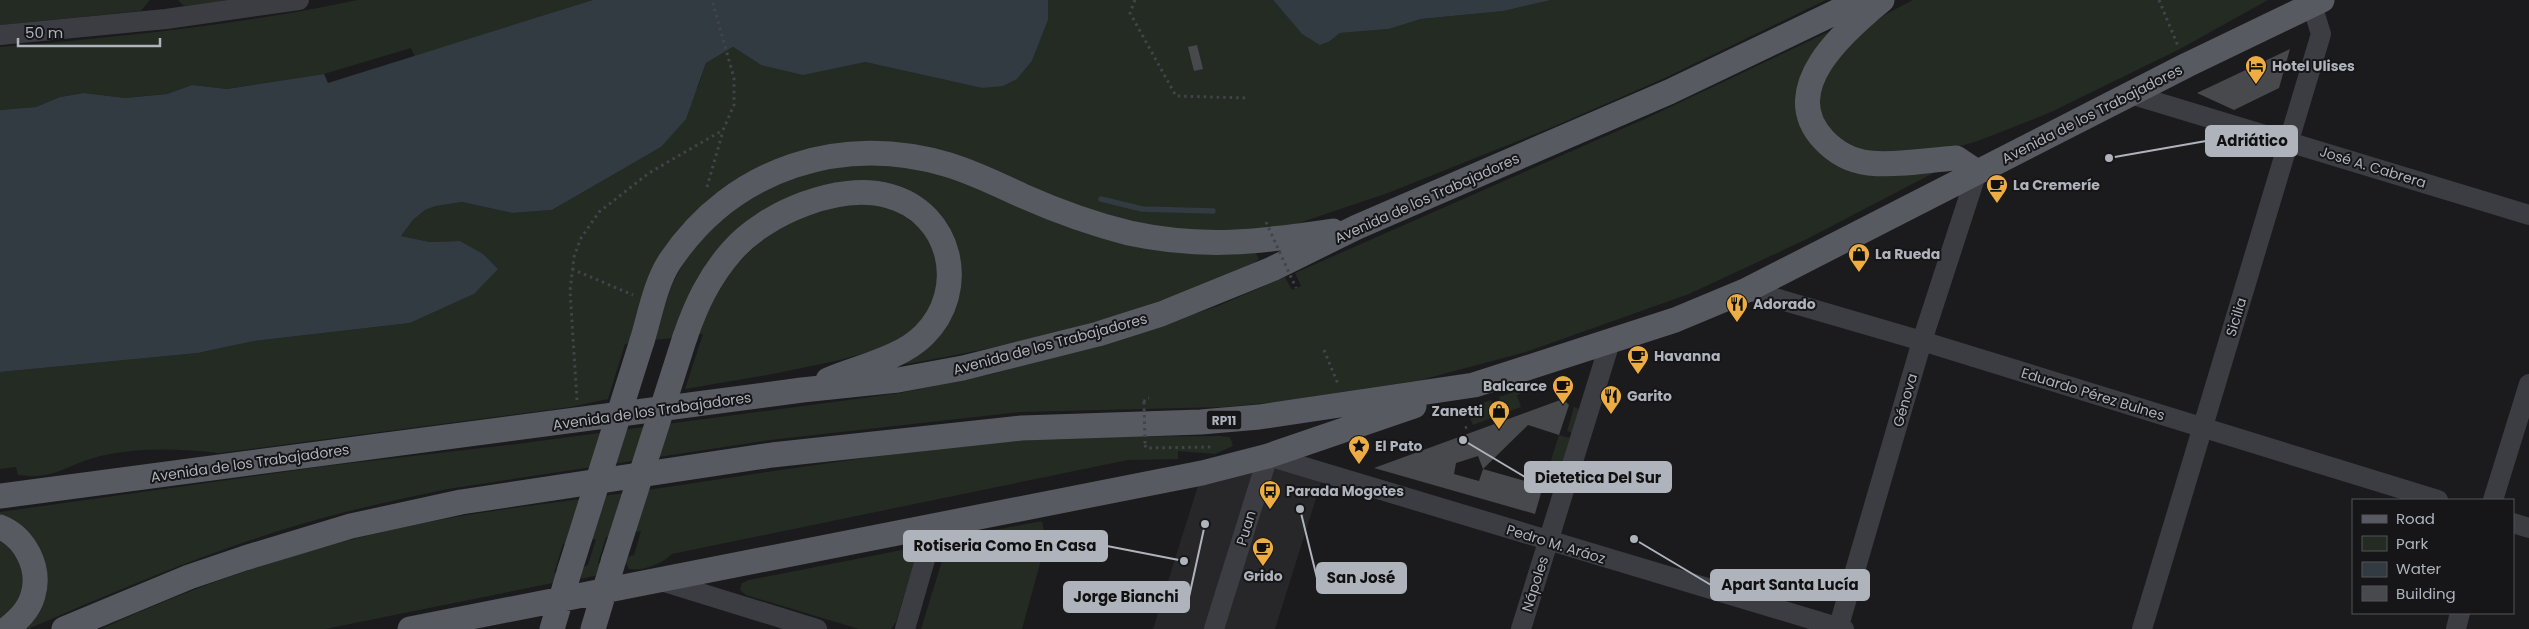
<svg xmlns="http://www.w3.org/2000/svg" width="2529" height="629" font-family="Poppins,sans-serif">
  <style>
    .built { fill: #27272a }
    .green { fill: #232b23 }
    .water { fill: #313b41 }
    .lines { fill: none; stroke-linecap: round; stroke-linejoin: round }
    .stream { stroke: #313b41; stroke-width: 5.5 }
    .building { fill: #48494d }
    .path { stroke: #424449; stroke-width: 3; stroke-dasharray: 2.5 4; stroke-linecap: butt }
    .minor { stroke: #3c3d42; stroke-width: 20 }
    .major { stroke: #585a61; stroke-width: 25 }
    .path-bridge { stroke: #424449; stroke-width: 3; stroke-dasharray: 2.5 4; stroke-linecap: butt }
    .major-bridge { stroke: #585a61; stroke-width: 25 }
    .labels { text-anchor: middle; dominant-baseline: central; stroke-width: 4; stroke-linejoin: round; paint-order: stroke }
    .shield { fill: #161618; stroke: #80848b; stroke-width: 1 }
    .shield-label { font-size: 12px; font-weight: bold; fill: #aeb3bc }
    .poi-label { font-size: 14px; font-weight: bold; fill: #aeb3bc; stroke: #161618; text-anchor: start }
    .street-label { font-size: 14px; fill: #aeb3bc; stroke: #161618 }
    .leader { fill: none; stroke: #aeb3bc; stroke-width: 2 }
    .callout-dot { fill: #aeb3bc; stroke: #161618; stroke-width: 2 }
    .callout { fill: #aeb3bc; stroke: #aeb3bc; stroke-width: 2 }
    .callout-label { font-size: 15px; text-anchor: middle; font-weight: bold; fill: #111 }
  </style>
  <rect width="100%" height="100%" fill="#1b1b1d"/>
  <path class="built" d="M1268 456 1324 473 1275 629H1153L1202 473Z"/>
  <path class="green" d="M0 0H150L141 11 0 25Z
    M178 0H232L184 6Z
    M357 0H593L415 57 411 48 324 74 227 89 192 85 167 94 125 98 84 93 60 97 36 107 0 110V47C120 37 240 25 357 0Z
    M1048 0H1273L1302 34 1330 41 1340 33 1389 29 1421 19 1504 11 1551 0H1826L1665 78 1555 126 1388 193 1284 228 1209 233 1125 222 925 150 724 191 631 343 625 344 608 399 571 407 219 453C181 449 143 447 105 455 70 462 56 481 18 475L16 467 0 469V372L198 353 254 341 410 323 474 294 460 241 430 242 401 236 413 220 425 210 436 206 462 202 512 213 552 210 661 147 698 87 706 63 733 47 761 65 835 67 865 62 982 88 1017 79 1032 61 1048 20Z
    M1913 0H2268L2180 49 2049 113 1978 141 1957 147 1868 157 1828 135 1814 89 1858 34 1886 14Z
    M1841 26 1833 36 1810 140 1945 167 1805 240 1689 294 1526 352 1421 380 1277 402 1224 407 1021 412 770 440 448 489C390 501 331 514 275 532 191 559 109 594 28 629H18L41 598 0 521V512L326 466 517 444 900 393 988 375 1100 345 1218 306 1285 277 1292 290 1301 286 1295 273 1649 117Z
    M890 161 1256 253 1259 259C1250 268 1231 273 1219 278 1117 322 998 349 889 367L953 311 921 201H791L673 338 653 340 671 287 686 258 711 228 754 195 811 169Z
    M888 205 927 232 942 277 925 322 885 347 840 360 773 374 685 389 703 334H697C716 282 745 246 794 221 806 215 821 208 834 206 851 203 871 205 888 205Z
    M1525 388 1527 391 1517 395 1521 407 1505 413 1499 397Z
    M1491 400 1497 416 1473 425 1466 409Z
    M1574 407 1579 409 1572 433 1567 431Z
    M1559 435 1570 438 1554 490 1543 486Z
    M1219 436 1230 437 1233 446 1215 454 1178 451V459L1128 460 672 554C661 564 645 571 629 569L626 563 628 557 634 555 641 531 606 537 598 563 603 562 599 575 580 579 583 567 588 565 596 539 563 544 554 573 560 572 553 583 325 629H101C216 576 341 536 467 515 529 505 592 498 654 489 788 469 923 447 1058 438 1111 435 1165 437 1219 436Z
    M1042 521 1046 542 1022 629H921L946 548 950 541 958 537Z
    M0 534 17 547 26 589 0 624Z
    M907 549 913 551 916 557 896 622 891 629H859L746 595 740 590 742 583 749 580Z"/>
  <path class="water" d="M593 0H1048V20L1032 61 1017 79 1003 86 982 88 865 62 803 75 761 65 733 47 706 63 686 119 661 147 552 210 512 213 462 202 436 206 425 210 413 220 401 236 430 242 460 241 483 254 498 269 474 294 410 323 254 341 198 353 0 372V110L36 107 60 97 84 93 125 98 167 94 192 85 227 89 324 74 328 83Z
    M1273 0H1551L1504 11 1421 19 1389 29 1340 33 1330 41 1320 45 1302 34Z"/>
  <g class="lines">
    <path class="stream" d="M1101 199 1142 209 1213 211"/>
  </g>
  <path class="building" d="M1197 45 1203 69 1194 71 1188 47Z
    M2290 49 2279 88 2234 110 2197 93Z
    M1563 399 1569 405 1559 435 1528 425 1483 469 1478 456 1456 463 1454 474 1479 481 1483 469 1543 486 1535 514 1374 468Z"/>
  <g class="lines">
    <path class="path" d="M1135 0 1130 13 1176 96 1248 98
      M2159 0 2178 46
      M707 187 723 131
      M572 269 633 295
      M1324 350 1338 384
      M577 400 570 291 574 257 581 238 599 212 649 173 723 130 734 105V78L712 0
      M1144 402 1145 399 1149 398
      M1465 428 1467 427
      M1145 445 1146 448 1212 447"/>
    <path class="minor" d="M0 35 166 19 299 0
      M2130 94 2529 215
      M1747 290 1922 341 2438 500
      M2493 500 2529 384
      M2513 523 2529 528
      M658 580 817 629
      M905 629 935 525
      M1214 629 1268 456 1844 629
      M1521 629 1611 339
      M1838 629 1922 341 1977 172
      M2142 629 2321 34 2312 5
      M2456 629 2460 613"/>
    <path class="major" d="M1882 0C1844 31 1777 89 1823 139 1835 152 1851 161 1869 163 1897 166 1928 160 1956 158L1977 172
      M685 337C696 305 709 277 732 251 765 213 839 182 889 196 952 213 969 290 924 335 900 359 858 367 828 380
      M642 341C650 315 655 284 670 261 733 167 843 133 949 165 975 173 999 185 1023 196 1057 211 1093 224 1129 233 1203 249 1259 242 1333 231
      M0 496 802 390 898 380 963 368 1098 334 1161 314 1272 269 1357 227 1669 92 1861 0
      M0 527C25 537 41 568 33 595 29 610 18 620 7 629
      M64 629 189 577 245 558 351 526 461 502 772 455 1022 428 1201 422 1259 417 1474 385 1675 320 1747 290 2187 65 2322 0
      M410 629 1202 473 1268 456 1414 406
      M552 629 570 569
      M593 629 614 559"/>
    <path class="path-bridge" d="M1266 222 1296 288
      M1144 402 1145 444"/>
    <path class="major-bridge" d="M614 559 685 337
      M570 569 642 341"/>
  </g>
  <defs>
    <g id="hotel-pin" transform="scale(1.125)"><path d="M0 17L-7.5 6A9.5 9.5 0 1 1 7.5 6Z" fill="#edad43" stroke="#161618"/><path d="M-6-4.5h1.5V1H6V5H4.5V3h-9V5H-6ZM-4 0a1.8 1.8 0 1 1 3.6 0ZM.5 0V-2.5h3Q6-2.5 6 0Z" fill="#111"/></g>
    <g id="cafe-pin" transform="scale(1.125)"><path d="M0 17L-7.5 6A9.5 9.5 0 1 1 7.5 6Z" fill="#edad43" stroke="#161618"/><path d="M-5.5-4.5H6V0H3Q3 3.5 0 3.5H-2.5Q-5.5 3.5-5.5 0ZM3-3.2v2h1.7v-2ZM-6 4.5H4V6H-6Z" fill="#111"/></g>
    <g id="shop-pin" transform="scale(1.125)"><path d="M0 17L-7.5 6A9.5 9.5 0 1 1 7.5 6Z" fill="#edad43" stroke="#161618"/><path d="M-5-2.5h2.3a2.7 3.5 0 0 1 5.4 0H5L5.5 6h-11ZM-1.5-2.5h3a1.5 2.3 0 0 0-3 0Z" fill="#111"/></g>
    <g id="restaurant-pin" transform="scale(1.125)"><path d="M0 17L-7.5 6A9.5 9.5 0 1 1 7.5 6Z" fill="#edad43" stroke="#161618"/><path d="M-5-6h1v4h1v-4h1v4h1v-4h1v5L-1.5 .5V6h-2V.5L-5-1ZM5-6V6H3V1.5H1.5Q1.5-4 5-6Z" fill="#111"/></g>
    <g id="sight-pin" transform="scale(1.125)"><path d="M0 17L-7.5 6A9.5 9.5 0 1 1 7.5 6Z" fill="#edad43" stroke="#161618"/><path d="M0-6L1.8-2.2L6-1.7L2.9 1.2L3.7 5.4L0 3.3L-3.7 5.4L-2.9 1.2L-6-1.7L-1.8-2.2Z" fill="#111"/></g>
    <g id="bus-pin" transform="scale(1.125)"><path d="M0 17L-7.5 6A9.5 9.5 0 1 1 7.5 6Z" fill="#edad43" stroke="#161618"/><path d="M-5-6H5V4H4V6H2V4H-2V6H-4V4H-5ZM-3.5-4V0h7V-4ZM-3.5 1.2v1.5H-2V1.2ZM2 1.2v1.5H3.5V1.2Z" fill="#111"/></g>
  </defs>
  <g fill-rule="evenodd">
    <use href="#hotel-pin" x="2256" y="66"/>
    <use href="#cafe-pin" x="1997" y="185"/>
    <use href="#shop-pin" x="1859" y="254"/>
    <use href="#restaurant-pin" x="1737" y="304"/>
    <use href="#cafe-pin" x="1638" y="356"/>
    <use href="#cafe-pin" x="1563" y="386"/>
    <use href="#restaurant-pin" x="1611" y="396"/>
    <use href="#shop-pin" x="1499" y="411"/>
    <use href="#sight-pin" x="1359" y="446"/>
    <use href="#bus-pin" x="1270" y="491"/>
    <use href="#cafe-pin" x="1263" y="548"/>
  </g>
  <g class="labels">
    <rect class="shield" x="1206.5" y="410.5" width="35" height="19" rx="4"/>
    <g class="shield-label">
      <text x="1224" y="420">RP11</text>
    </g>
    <g class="poi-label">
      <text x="2272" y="66">Hotel Ulises</text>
      <text x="2013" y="185">La Cremeríe</text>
      <text x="1875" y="254">La Rueda</text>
      <text x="1753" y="304">Adorado</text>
      <text x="1654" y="356">Havanna</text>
      <text x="1547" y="386" text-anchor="end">Balcarce</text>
      <text x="1627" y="396">Garito</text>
      <text x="1483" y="411" text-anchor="end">Zanetti</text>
      <text x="1375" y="446">El Pato</text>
      <text x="1286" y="491">Parada Mogotes</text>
      <text x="1263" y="576" text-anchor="middle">Grido</text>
    </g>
    <g class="street-label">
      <text transform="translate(2092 114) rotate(-27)">Avenida de los Trabajadores</text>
      <text transform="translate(2373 167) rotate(17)">José A. Cabrera</text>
      <text transform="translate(1427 198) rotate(-24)">Avenida de los Trabajadores</text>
      <text transform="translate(2236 317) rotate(-73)">Sicilia</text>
      <text transform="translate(1050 344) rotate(-15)">Avenida de los Trabajadores</text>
      <text transform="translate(2093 394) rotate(17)">Eduardo Pérez Bulnes</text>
      <text transform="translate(1905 400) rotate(-74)">Génova</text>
      <text transform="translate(652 411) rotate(-8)">Avenida de los Trabajadores</text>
      <text transform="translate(250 463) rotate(-8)">Avenida de los Trabajadores</text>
      <text transform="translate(1246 528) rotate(-73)">Puan</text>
      <text transform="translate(1556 544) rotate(17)">Pedro M. Aráoz</text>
      <text transform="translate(1535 584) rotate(-72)">Nápoles</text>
    </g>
  </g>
  <path class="leader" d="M2109 158L2206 141M1463 440L1525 477M1184 561L1107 546M1300 509L1317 578M1634 539L1711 585M1205 524L1189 597"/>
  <g class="callout-dot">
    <circle cx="2109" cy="158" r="5"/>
    <circle cx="1463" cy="440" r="5"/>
    <circle cx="1184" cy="561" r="5"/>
    <circle cx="1300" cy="509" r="5"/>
    <circle cx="1634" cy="539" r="5"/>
    <circle cx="1205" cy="524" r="5"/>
  </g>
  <g class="callout">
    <rect x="2206" y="126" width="91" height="30" rx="5"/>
    <rect x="1525" y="462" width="146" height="30" rx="5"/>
    <rect x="904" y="531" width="203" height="30" rx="5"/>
    <rect x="1317" y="563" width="89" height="30" rx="5"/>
    <rect x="1711" y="570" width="158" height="30" rx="5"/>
    <rect x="1064" y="582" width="125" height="30" rx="5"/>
  </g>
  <g class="callout-label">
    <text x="2252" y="146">Adriático</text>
    <text x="1598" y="483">Dietetica Del Sur</text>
    <text x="1005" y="551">Rotiseria Como En Casa</text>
    <text x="1361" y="583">San José</text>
    <text x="1790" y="590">Apart Santa Lucía</text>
    <text x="1126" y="602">Jorge Bianchi</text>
  </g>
  <rect x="2352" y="499" width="162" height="115" fill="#161618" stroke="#53555a"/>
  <rect x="2362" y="515" width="25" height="8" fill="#585a61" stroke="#53555a"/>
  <text x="2396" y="524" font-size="15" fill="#aeb3bc">Road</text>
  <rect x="2362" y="536" width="25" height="15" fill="#232b23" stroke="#53555a"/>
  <text x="2396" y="549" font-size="15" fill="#aeb3bc">Park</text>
  <rect x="2362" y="562" width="25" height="15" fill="#313b41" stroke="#53555a"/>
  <text x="2396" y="574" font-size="15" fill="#aeb3bc">Water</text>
  <rect x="2362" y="586" width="25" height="15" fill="#48494d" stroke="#53555a"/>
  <text x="2396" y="599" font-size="15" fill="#aeb3bc">Building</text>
  <path d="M18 38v8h142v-8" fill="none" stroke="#aeb3bc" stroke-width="2.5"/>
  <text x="25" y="38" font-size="15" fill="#aeb3bc" stroke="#161618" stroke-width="4" paint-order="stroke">50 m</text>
</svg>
